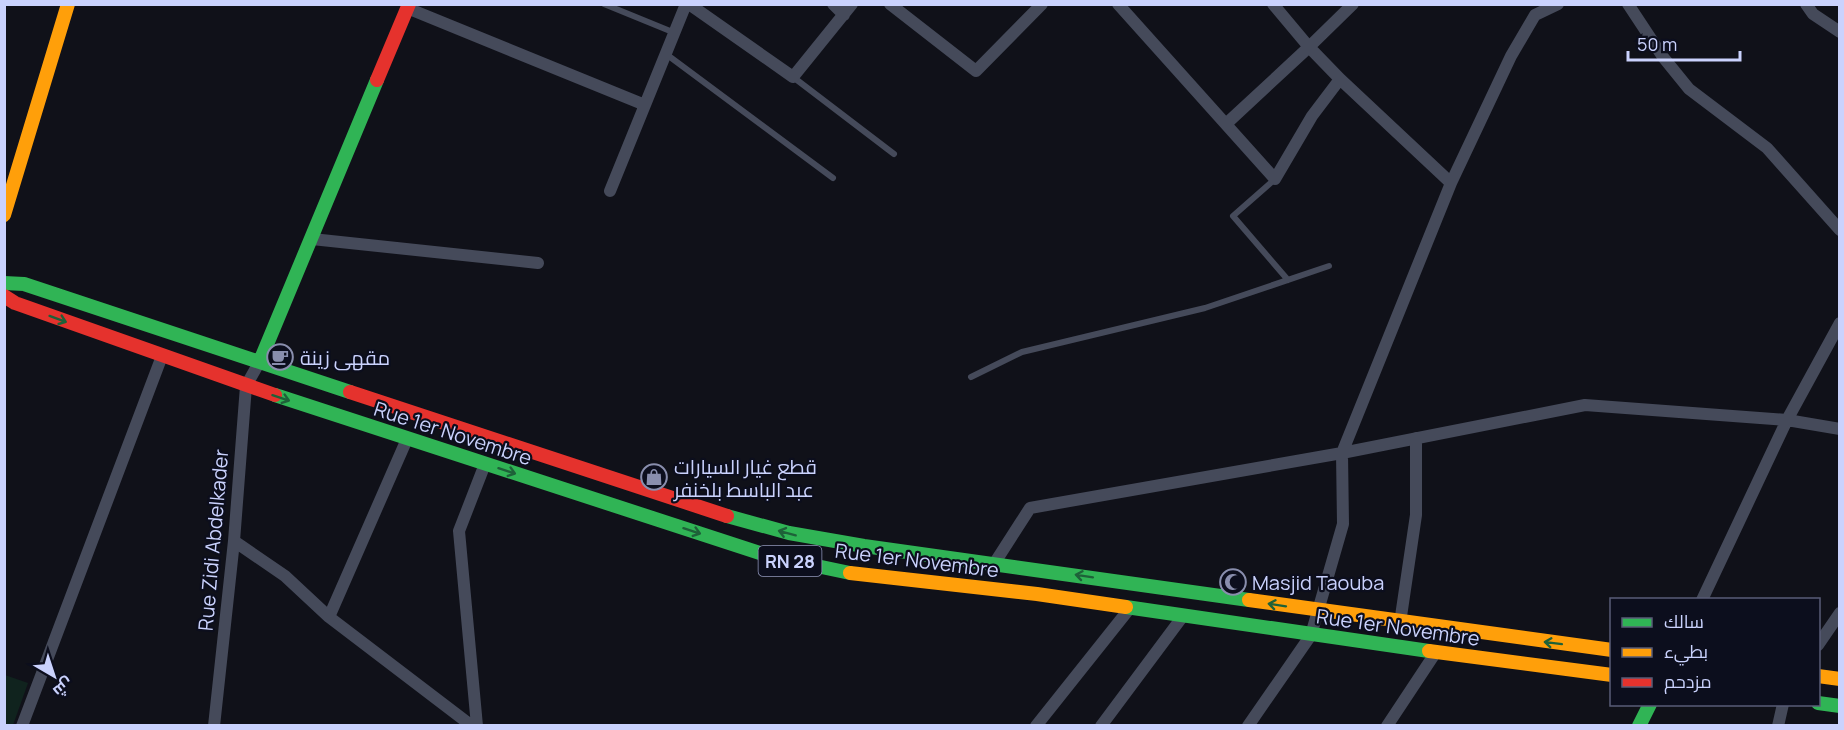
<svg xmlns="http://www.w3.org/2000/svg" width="1844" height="730" font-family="Manrope,Cairo,sans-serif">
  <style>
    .green { fill: #10231e }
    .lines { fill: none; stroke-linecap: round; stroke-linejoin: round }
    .lane { stroke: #454a5a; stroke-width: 6 }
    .street { stroke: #454a5a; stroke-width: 12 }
    .fast { stroke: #30b455; stroke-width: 14 }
    .slow { stroke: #ff9f0a; stroke-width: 14 }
    .jam { stroke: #e5322d; stroke-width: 14 }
    .oneway { stroke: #1e6139 }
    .labels { text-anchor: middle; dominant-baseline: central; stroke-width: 4.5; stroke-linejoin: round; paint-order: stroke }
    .shield { fill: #0c0e1d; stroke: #9197ba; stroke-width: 1.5 }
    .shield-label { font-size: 18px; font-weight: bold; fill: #cad2fd }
    .poi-label { font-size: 20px; fill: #cad2fd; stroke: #0c0e1d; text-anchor: start }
    .street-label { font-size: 20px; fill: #cad2fd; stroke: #0c0e1d }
  </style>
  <rect width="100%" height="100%" fill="#101119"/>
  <path class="green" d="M5 675 28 683 13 725H5Z"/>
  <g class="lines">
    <path class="lane" d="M604 4 675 33
      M666 54 833 178
      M793 77 894 154
      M1275 179 1233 216 1288 280
      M971 377 1022 352 1205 308 1329 266"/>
    <path class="street" d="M689 4 793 77 852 4
      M833 4 844 15
      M890 4 976 71 1042 4
      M1118 4 1275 179 1312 116 1340 79 1309 47 1226 124
      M1273 4 1309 47 1353 4
      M1628 4 1663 57 1689 89 1767 148 1840 230
      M1806 4 1813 14 1840 32
      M407 8 645 105
      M1340 79 1451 183
      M610 191 686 4
      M312 239 538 263
      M234 541 285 576 329 617 472 726
      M994 564 1030 508 1342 453 1585 405 1787 420 1840 429
      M1702 600 1787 420 1840 323
      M329 617 407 439
      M1400 623 1416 515V438
      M1818 645 1840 613
      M22 726 162 356
      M214 726 234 541 246 386 260 361
      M477 726 459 531 485 464
      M1036 726 1130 608
      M1101 726 1183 616
      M1248 726 1311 635 1343 524 1342 453 1451 183 1511 56 1535 15 1558 4
      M1387 726 1436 652
      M1778 726 1783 704"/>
    <path class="fast" d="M4 283 24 284 350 392
      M260 361 377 80
      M275 395 769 556 850 573
      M727 516 789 533 864 546 1249 600
      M1126 607 1429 651
      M1818 703 1840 706
      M1639 726 1650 704"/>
    <path class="slow" d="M4 215 68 4
      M850 573 1037 594 1126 607
      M1249 600 1612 650
      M1429 651 1612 675
      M1818 676 1840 679"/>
    <path class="jam" d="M377 80 409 4
      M4 296 15 303 275 395
      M350 392 727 516"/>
  </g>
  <defs><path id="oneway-shaft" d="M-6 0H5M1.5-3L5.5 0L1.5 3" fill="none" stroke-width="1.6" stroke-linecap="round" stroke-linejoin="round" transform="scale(1.5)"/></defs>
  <g class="oneway">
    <use href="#oneway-shaft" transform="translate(58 319) rotate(20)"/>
    <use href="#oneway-shaft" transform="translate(281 398) rotate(18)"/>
    <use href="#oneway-shaft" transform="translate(507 471) rotate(18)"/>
    <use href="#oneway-shaft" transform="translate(692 531) rotate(18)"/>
    <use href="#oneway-shaft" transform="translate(787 533) rotate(-165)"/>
    <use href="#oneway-shaft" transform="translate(1084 576) rotate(-171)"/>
    <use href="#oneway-shaft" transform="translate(1277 605) rotate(-171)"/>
    <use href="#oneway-shaft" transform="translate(1553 643) rotate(-173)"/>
  </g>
  <defs>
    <g id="cafe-ring" transform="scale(1.35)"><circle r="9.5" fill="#0c0e1d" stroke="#898ead" stroke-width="1.5"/><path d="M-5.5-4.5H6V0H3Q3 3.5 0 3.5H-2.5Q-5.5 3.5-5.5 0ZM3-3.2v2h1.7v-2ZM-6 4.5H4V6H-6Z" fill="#898ead"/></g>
    <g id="shop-ring" transform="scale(1.35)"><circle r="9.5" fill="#0c0e1d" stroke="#898ead" stroke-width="1.5"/><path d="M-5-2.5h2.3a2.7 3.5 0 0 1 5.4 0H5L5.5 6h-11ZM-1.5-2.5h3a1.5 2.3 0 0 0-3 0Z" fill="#898ead"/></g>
    <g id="mosque-ring" transform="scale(1.35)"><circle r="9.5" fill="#0c0e1d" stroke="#898ead" stroke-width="1.5"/><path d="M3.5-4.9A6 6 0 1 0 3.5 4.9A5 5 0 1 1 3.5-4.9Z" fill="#898ead"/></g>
  </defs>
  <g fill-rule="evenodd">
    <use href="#cafe-ring" x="280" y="357"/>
    <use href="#shop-ring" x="654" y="477"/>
    <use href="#mosque-ring" x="1233" y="582"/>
  </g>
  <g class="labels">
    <rect class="shield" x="758.5" y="546" width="63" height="30" rx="4.5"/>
    <g class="shield-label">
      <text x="790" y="561">RN 28</text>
    </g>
    <g class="poi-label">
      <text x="300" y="357">مقهى زينة</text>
      <text x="674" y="466">قطع غيار السيارات<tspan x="674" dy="23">عبد الباسط بلخنفر</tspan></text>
      <text x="1252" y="582">Masjid Taouba</text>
    </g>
    <g class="street-label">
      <text transform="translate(453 433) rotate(18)">Rue 1er Novembre</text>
      <text transform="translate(213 540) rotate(-85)">Rue Zidi Abdelkader</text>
      <text transform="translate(917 560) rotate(7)">Rue 1er Novembre</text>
      <text transform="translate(1398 627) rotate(8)">Rue 1er Novembre</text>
    </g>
  </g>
  <rect width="1844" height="730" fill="none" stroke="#cad2fd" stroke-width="12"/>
  <rect x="1610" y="598" width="210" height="108" fill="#0c0e1d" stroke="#585c77" stroke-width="1.5"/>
  <rect x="1622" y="618" width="30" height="9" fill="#30b455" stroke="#585c77" stroke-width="1.5"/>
  <text x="1664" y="628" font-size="18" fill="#cad2fd">سالك</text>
  <rect x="1622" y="648" width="30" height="9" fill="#ff9f0a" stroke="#585c77" stroke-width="1.5"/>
  <text x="1664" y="658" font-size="18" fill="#cad2fd">بطيء</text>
  <rect x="1622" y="678" width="30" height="9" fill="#e5322d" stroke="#585c77" stroke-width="1.5"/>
  <text x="1664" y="688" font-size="18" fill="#cad2fd">مزدحم</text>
  <g transform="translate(54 676) rotate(141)" stroke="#0c0e1d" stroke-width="4.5" paint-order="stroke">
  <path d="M0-4.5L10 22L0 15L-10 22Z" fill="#cad2fd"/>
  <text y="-9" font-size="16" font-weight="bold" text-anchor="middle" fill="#cad2fd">ش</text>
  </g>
  <path d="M1628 51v9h112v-9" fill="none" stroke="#cad2fd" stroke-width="3"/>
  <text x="1637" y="51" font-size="18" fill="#cad2fd" stroke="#0c0e1d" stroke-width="4.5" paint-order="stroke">50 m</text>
</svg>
